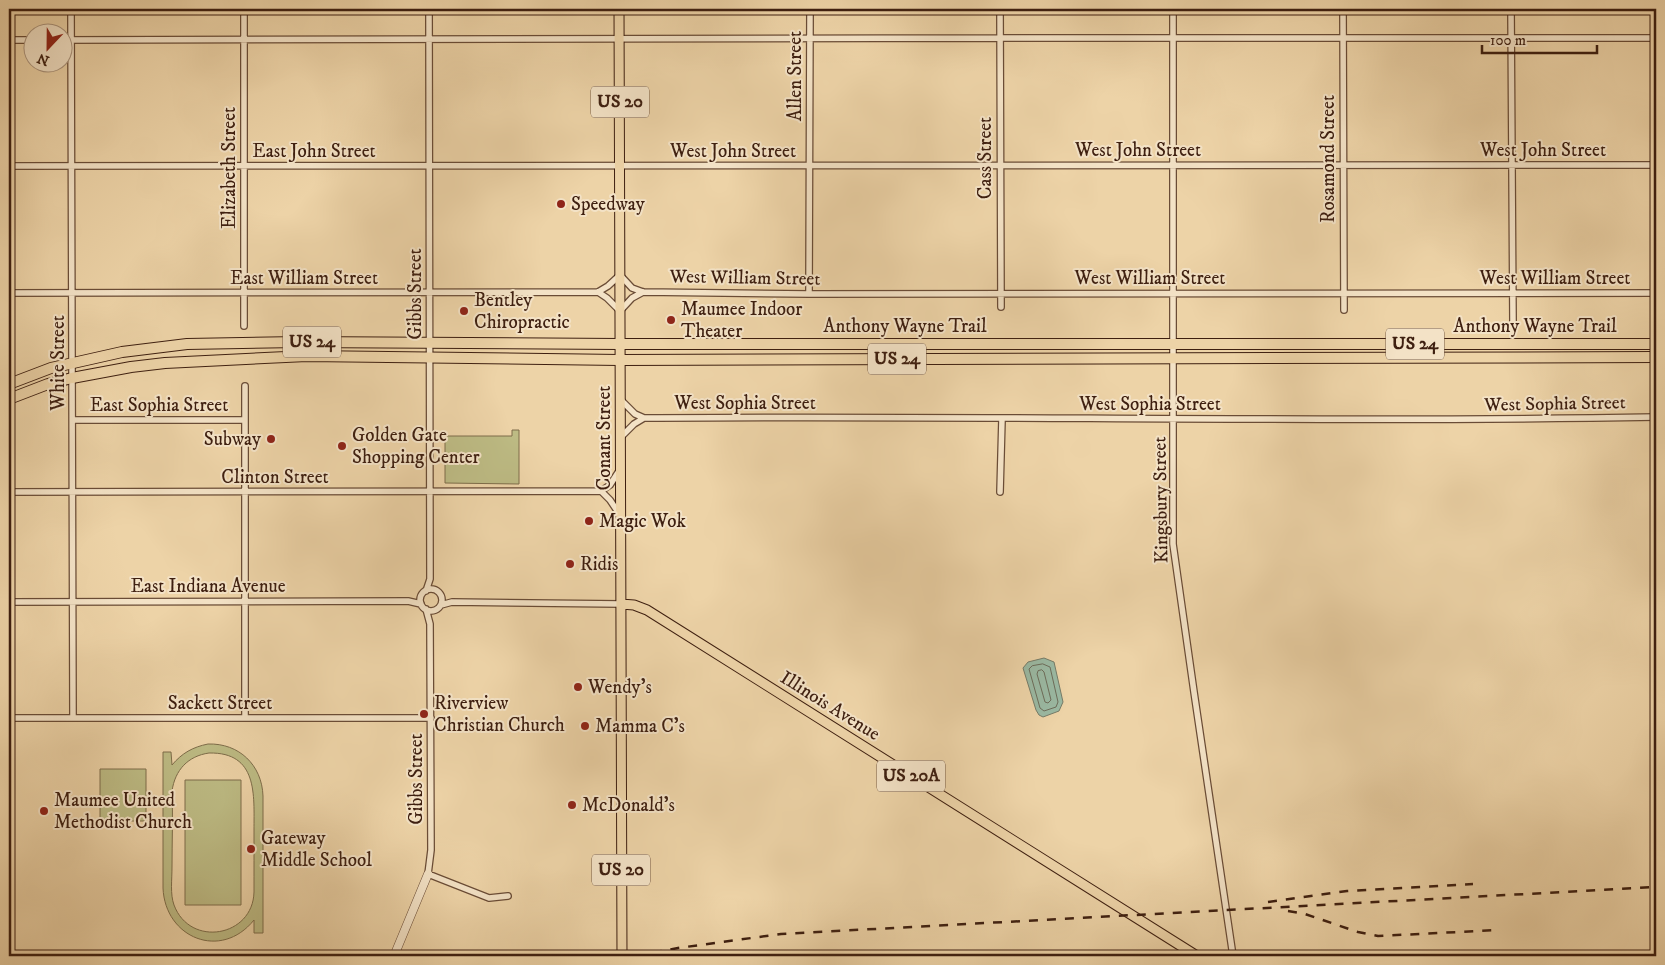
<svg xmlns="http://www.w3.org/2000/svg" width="1665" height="965" font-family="'IM FELL DW Pica',serif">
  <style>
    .green { fill: #bdbb84; stroke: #7e6d4a; fill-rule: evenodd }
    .water { fill: #9ab9a3; stroke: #757b68 }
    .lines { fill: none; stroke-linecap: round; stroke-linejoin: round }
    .shore { stroke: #6c6c5a; stroke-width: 1 }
    .minor-casing { stroke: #6a4c36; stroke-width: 8 }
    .tertiary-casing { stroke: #6a4c36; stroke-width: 9 }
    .primary-casing { stroke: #3e1f10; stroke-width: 11 }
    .trunk-casing { stroke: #3e1f10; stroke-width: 12 }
    .minor { stroke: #f3e2c6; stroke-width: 5.5 }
    .tertiary { stroke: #f3e2c6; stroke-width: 8 }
    .primary { stroke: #edd3a7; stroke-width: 9 }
    .trunk { stroke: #edd3a7; stroke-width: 10 }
    .rail { stroke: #3e1f10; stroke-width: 2.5; stroke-dasharray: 9 9; stroke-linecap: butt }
    .poi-dot { fill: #8f2418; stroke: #f3e2c6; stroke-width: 2 }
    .labels { text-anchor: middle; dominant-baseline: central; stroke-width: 4; stroke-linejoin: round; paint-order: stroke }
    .shield { fill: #f3e2c6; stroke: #745a47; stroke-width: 1 }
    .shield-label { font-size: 18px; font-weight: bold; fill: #3e1f10 }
    .street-label { font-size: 19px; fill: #3e1f10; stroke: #f3e2c6 }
    .poi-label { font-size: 19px; fill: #3e1f10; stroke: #f3e2c6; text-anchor: start }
  </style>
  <rect width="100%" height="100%" fill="#edd3a7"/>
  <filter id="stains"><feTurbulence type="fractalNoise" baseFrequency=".004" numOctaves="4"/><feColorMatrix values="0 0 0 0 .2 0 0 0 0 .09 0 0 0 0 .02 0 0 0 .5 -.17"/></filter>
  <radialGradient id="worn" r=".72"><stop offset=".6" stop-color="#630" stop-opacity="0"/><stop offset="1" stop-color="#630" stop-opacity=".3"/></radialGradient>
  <path class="green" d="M512 430H519V484L445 483V436H512Z
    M208 744C239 743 262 765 263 796V933H254V920C221 961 165 938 163 888V752H171L172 765C182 753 193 747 208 744ZM209 753C258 752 254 795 254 830 254 850 254 871 254 892 253 937 190 948 174 905 170 894 172 880 172 867 172 842 173 816 172 791 175 770 188 756 209 753Z
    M100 769H146V821H100Z
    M185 780H241V905H185Z"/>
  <path class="water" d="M1044 658 1054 662 1063 702 1059 711 1043 717 1039 715 1036 710 1023 668 1028 662Z"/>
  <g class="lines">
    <path class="shore" d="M1043 664 1050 667 1058 702 1056 707 1044 711 1040 708 1029 669 1032 666Z
      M1042 670 1044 672 1051 700 1048 703 1045 702 1037 674 1038 671Z"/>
    <g class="minor-casing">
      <path id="minor" d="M71 9 73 718
        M244 9V326
        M1000 9 1001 307
        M1173 9V544L1194 692 1233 956
        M1343 9 1344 310
        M1511 9 1513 323
        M9 40H32
        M62 40 1000 38H1656
        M9 166 1656 165
        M598 292 607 298 620 311 632 298 643 292
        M9 293 598 292 608 286 620 275 632 288 643 292 809 294 1656 293
        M809 294 810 9
        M245 386V718
        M621 400 635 414 644 418
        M73 420H245
        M620 438 634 424 644 418C982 415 1319 423 1656 417
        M601 491 610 500 620 515
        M9 492 601 491 610 485 619 471
        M1000 492 1002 419
        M420 600a11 11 0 1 1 22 0a11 11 0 1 1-22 0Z
        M426 591 430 579 429 9
        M9 602 408 601 421 604
        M441 605 452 602 621 604
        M426 609 430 624 431 850 428 874 489 898 508 896
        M9 718H431"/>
    </g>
    <g class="tertiary-casing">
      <path id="tertiary" d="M394 956 428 874"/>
    </g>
    <g class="primary-casing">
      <path id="primary" d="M619 9 622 956
        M621 604 634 605 647 610 1197 956"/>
    </g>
    <g class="trunk-casing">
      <path id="trunk" d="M9 384 51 368 122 352 187 344 298 342 620 344H1656
        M9 399 48 384 72 378 131 367 165 363 307 356 620 360 1656 357"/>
    </g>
    <use href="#minor" class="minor"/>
    <use href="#tertiary" class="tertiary"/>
    <use href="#primary" class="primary"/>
    <use href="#trunk" class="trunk"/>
    <path class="rail" d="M1268 902 1347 891 1473 884
      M1288 911 1305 914 1358 932 1378 936 1498 930
      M635 956 678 948 781 934 1656 887"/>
  </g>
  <g class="poi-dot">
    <circle cx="561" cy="204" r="5"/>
    <circle cx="464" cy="311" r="5"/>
    <circle cx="671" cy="320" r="5"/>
    <circle cx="271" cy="439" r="5"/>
    <circle cx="342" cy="446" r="5"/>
    <circle cx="589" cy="521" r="5"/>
    <circle cx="570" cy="564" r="5"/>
    <circle cx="578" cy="687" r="5"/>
    <circle cx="424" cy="714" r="5"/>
    <circle cx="585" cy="726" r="5"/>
    <circle cx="572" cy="805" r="5"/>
    <circle cx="44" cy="811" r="5"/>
    <circle cx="251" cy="849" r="5"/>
  </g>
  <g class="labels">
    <g class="shield">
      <rect x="591" y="86.5" width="58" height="31" rx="4"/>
      <rect x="283" y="326.5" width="58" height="31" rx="4"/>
      <rect x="1386" y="328.5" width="58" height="31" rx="4"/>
      <rect x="868" y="343.5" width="58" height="31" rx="4"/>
      <rect x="877" y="760.5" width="68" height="31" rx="4"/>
      <rect x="592" y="854.5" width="58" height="31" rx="4"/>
    </g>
    <g class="shield-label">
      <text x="620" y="102">US 20</text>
      <text x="312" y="342">US 24</text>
      <text x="1415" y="344">US 24</text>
      <text x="897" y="359">US 24</text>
      <text x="911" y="776">US 20A</text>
      <text x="621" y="870">US 20</text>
    </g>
    <g class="street-label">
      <text transform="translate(795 76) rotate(-90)">Allen Street</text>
      <text x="1138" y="150">West John Street</text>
      <text x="1543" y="150">West John Street</text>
      <text x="314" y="151">East John Street</text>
      <text x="733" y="151">West John Street</text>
      <text transform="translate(985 158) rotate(-90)">Cass Street</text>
      <text transform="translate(1328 159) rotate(-90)">Rosamond Street</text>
      <text transform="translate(229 168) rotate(-90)">Elizabeth Street</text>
      <text x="304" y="278">East William Street</text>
      <text transform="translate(745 278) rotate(1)">West William Street</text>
      <text x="1150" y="278">West William Street</text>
      <text x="1555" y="278">West William Street</text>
      <text transform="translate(415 294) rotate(-90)">Gibbs Street</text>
      <text x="905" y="326">Anthony Wayne Trail</text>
      <text x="1535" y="326">Anthony Wayne Trail</text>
      <text transform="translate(58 363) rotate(-90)">White Street</text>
      <text x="745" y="403">West Sophia Street</text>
      <text x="1150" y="404">West Sophia Street</text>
      <text transform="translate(1555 404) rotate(-1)">West Sophia Street</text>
      <text x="159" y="405">East Sophia Street</text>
      <text transform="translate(604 438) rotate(-90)">Conant Street</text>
      <text x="275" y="477">Clinton Street</text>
      <text transform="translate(1161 500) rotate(-91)">Kingsbury Street</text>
      <text x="208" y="586">East Indiana Avenue</text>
      <text x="220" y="703">Sackett Street</text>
      <text transform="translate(830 706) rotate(32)">Illinois Avenue</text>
      <text transform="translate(416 779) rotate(-90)">Gibbs Street</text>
    </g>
    <g class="poi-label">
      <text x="571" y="204">Speedway</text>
      <text x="474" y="300">Bentley<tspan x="474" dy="22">Chiropractic</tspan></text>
      <text x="681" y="309">Maumee Indoor<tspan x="681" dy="22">Theater</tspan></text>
      <text x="352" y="435">Golden Gate<tspan x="352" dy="22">Shopping Center</tspan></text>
      <text x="261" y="439" text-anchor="end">Subway</text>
      <text x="599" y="521">Magic Wok</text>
      <text x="580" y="564">Ridis</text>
      <text x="588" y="687">Wendy's</text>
      <text x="434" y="703">Riverview<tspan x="434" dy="22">Christian Church</tspan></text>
      <text x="595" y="726">Mamma C's</text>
      <text x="54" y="800">Maumee United<tspan x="54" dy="22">Methodist Church</tspan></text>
      <text x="582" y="805">McDonald's</text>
      <text x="261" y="838">Gateway<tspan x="261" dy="22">Middle School</tspan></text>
    </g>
  </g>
  <rect width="1665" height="965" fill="none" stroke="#edd3a7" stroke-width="30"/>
  <rect x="10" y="10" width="1645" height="945" fill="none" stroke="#3e1f10" stroke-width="2.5"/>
  <rect x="15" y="15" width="1635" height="935" fill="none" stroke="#3e1f10"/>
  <g transform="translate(48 48) rotate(202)"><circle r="24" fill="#f3e2c6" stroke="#ab947d"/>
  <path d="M0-4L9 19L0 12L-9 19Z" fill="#8f2418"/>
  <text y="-8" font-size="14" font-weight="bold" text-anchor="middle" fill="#3e1f10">N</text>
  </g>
  <path d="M1482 45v8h115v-8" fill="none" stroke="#3e1f10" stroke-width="2.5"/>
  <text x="1490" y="45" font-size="15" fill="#3e1f10" stroke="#f3e2c6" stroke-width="4" paint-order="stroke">100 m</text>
  <rect width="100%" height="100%" filter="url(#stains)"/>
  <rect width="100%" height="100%" fill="url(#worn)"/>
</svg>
